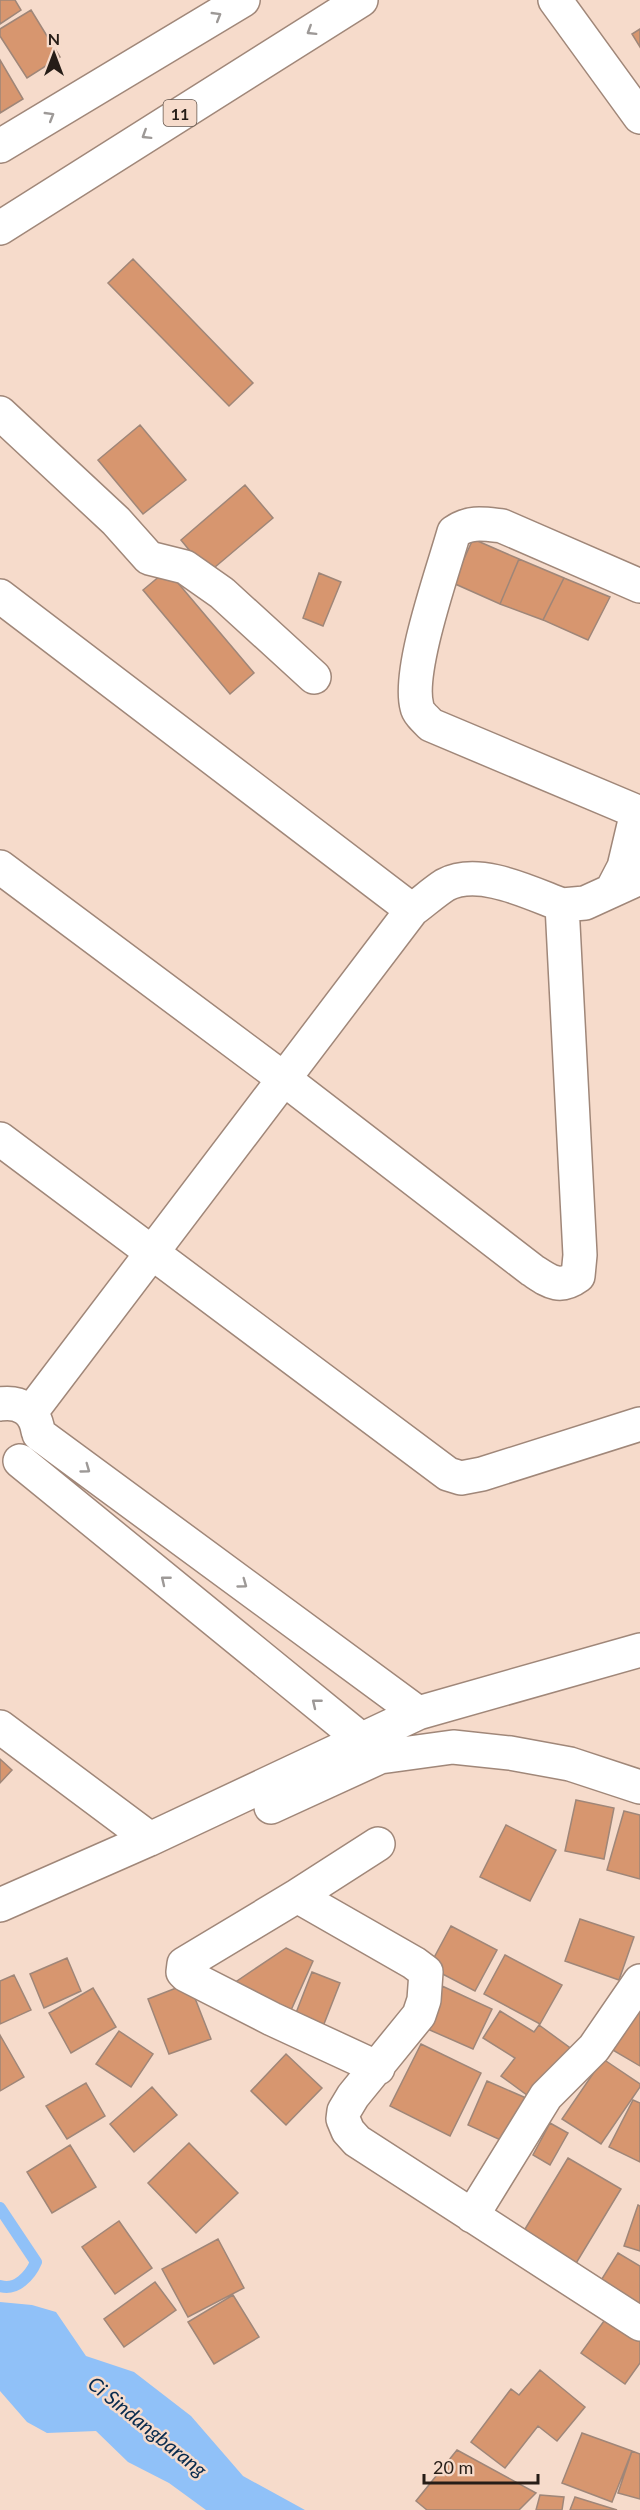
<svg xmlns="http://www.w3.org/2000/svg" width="640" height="2510" font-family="Lato,sans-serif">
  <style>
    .water { fill: #90c1f8 }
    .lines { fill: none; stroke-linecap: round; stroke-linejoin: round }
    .stream { stroke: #90c1f8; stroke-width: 12 }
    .building { fill: #d7966f; stroke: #9f8678; stroke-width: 1.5 }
    .minor-casing { stroke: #a08779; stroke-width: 36 }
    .trunk-casing { stroke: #a08779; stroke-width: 36 }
    .minor { stroke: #fff; stroke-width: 33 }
    .trunk { stroke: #fff; stroke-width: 33 }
    .oneway { stroke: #9d9997 }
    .labels { text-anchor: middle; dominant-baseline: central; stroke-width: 5; stroke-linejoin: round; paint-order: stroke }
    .shield { fill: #f6dbcb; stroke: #64564d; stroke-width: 1.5 }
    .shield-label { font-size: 16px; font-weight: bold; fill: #261d17 }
    .water-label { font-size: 20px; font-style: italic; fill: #072a4d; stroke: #f6dbcb }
  </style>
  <rect width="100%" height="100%" fill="#f6dbcb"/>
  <path class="water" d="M0 2302 32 2305 56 2312 86 2356 134 2372 191 2416 243 2476 305 2510H206L169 2483 128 2462 96 2431 47 2433 27 2422 0 2391Z"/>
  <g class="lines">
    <path class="stream" d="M0 2208 36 2262C30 2276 16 2291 0 2286"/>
  </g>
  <path class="building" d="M0 0H15L21 10 0 24Z
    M31 10 60 57 27 78 0 36V29Z
    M640 29V47L632 34Z
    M0 60 23 99 0 113Z
    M133 259 253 383 229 406 108 283Z
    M140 425 186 480 143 514 98 460Z
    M245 485 273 518 208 573 181 540Z
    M473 539 519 559 500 604 453 583Z
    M519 559 564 578 543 620 500 604Z
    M167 570 254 673 230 694 143 590Z
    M319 573 341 582 323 626 303 618Z
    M564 578 610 597 588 640 543 620Z
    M0 1759 12 1770 0 1783Z
    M576 1800 614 1808 604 1859 565 1851Z
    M624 1811 640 1815V1879L607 1870Z
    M506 1825 556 1850 530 1901 480 1877Z
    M580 1919 634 1937 619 1980 565 1961Z
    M451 1926 497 1950 475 1991 429 1967Z
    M286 1948 313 1961 288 2017 225 1989Z
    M505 1955 562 1985 540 2024 484 1994Z
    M67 1958 81 1991 44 2008 30 1974Z
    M312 1972 340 1983 322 2029 294 2018Z
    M14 1975 31 2010 0 2024V1981Z
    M189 1983 211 2039 169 2054 148 1999Z
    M442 1986 492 2009 473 2049 423 2027Z
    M93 1988 116 2027 71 2053 49 2013Z
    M640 2008V2066L606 2046Z
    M500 2011 534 2032 539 2025 573 2050 535 2101 501 2076 515 2058 483 2038Z
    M119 2031 153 2054 131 2087 96 2064Z
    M0 2035 24 2077 0 2091Z
    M421 2044 481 2073 450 2136 390 2106Z
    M286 2054 322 2088 286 2125 251 2091Z
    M603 2059 640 2084V2087L601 2144 562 2119Z
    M487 2081 526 2098 507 2143 468 2125Z
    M86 2083 105 2116 67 2139 46 2106Z
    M152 2087 177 2115 134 2152 110 2124Z
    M633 2100 640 2103V2162L609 2147Z
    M550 2123 568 2133 550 2165 533 2155Z
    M189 2143 238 2193 196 2233 148 2183Z
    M70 2145 96 2187 52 2213 27 2172Z
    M568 2158 621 2189 575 2265 522 2234Z
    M638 2205 640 2206V2251L624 2246Z
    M119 2221 152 2268 115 2294 82 2247Z
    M218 2239 244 2288 188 2317 162 2269Z
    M618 2253 640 2266V2305L600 2282Z
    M155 2282 176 2310 124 2347 104 2319Z
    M233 2295 259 2337 214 2364 188 2322Z
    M609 2314 640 2335V2363L625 2384 581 2353Z
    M540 2370 585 2407 557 2441 538 2426 505 2468 471 2442 511 2389 519 2395Z
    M582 2433 632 2451 612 2502 562 2483Z
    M457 2450 536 2493 519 2510H427L416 2501Z
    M632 2451 640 2454V2499L618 2493Z
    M540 2495 564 2497 562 2510H536Z
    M575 2497 617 2510H570Z"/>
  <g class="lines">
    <g class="minor-casing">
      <path id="minor" d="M555 0 640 117
        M0 413 116 521 149 558 185 567 222 593 314 677
        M640 586 502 526C484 524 470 521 454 532 443 571 407 671 417 707 418 713 426 720 431 725L640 813
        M0 596 412 910C423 902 434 892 445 885 479 867 530 893 562 905
        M0 867 284 1079 532 1270C549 1281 559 1290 578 1276L580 1255 562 905 585 903 640 878
        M612 890 624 867 637 812
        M0 1139 448 1474 461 1478 482 1474 640 1424
        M0 1404C20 1401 35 1410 38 1431
        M31 1412 412 910
        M39 1434 418 1713
        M20 1461 362 1740
        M0 1727 150 1839
        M271 1807 380 1757 453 1747 510 1753 570 1764 640 1787
        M378 1844 297 1896 184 1964 183 1972 186 1975 272 2019 378 2068
        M297 1896 414 1963 426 1972 424 2000 419 2015 353 2096 344 2111 343 2119 348 2131 357 2141 640 2324
        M0 1905 150 1839 418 1713 640 1650
        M472 2216 546 2096 594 2048 640 1981"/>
    </g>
    <g class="trunk-casing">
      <path id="trunk" d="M0 146 243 0
        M0 228 361 0"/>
    </g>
    <use href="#minor" class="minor"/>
    <use href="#trunk" class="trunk"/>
  </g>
  <defs><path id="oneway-chevron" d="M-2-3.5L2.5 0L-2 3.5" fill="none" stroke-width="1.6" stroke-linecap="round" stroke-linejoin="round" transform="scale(1.5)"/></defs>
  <g class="oneway">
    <use href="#oneway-chevron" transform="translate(217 16) rotate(-31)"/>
    <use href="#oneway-chevron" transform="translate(311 31) rotate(148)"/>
    <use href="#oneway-chevron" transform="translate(50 116) rotate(-31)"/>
    <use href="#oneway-chevron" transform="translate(146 135) rotate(148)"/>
    <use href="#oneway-chevron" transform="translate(86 1469) rotate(36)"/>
    <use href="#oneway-chevron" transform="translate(165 1580) rotate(-141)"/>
    <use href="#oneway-chevron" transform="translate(243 1584) rotate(36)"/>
    <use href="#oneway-chevron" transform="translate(316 1703) rotate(-141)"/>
  </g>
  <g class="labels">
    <rect class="shield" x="163.5" y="100" width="33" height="26" rx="4.5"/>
    <g class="shield-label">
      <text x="180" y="113">11</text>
    </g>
    <g class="water-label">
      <text transform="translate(148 2426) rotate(39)">Ci Sindangbarang</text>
    </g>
  </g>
  <g transform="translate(54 54)" stroke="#f6dbcb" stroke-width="4.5" paint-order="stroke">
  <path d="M0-4.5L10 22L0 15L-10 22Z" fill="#261d17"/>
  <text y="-9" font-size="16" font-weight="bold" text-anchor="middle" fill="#261d17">N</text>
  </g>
  <path d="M424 2474v9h114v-9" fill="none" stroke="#261d17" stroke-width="3"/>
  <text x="433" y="2474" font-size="18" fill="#261d17" stroke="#f6dbcb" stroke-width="4.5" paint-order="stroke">20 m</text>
</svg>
